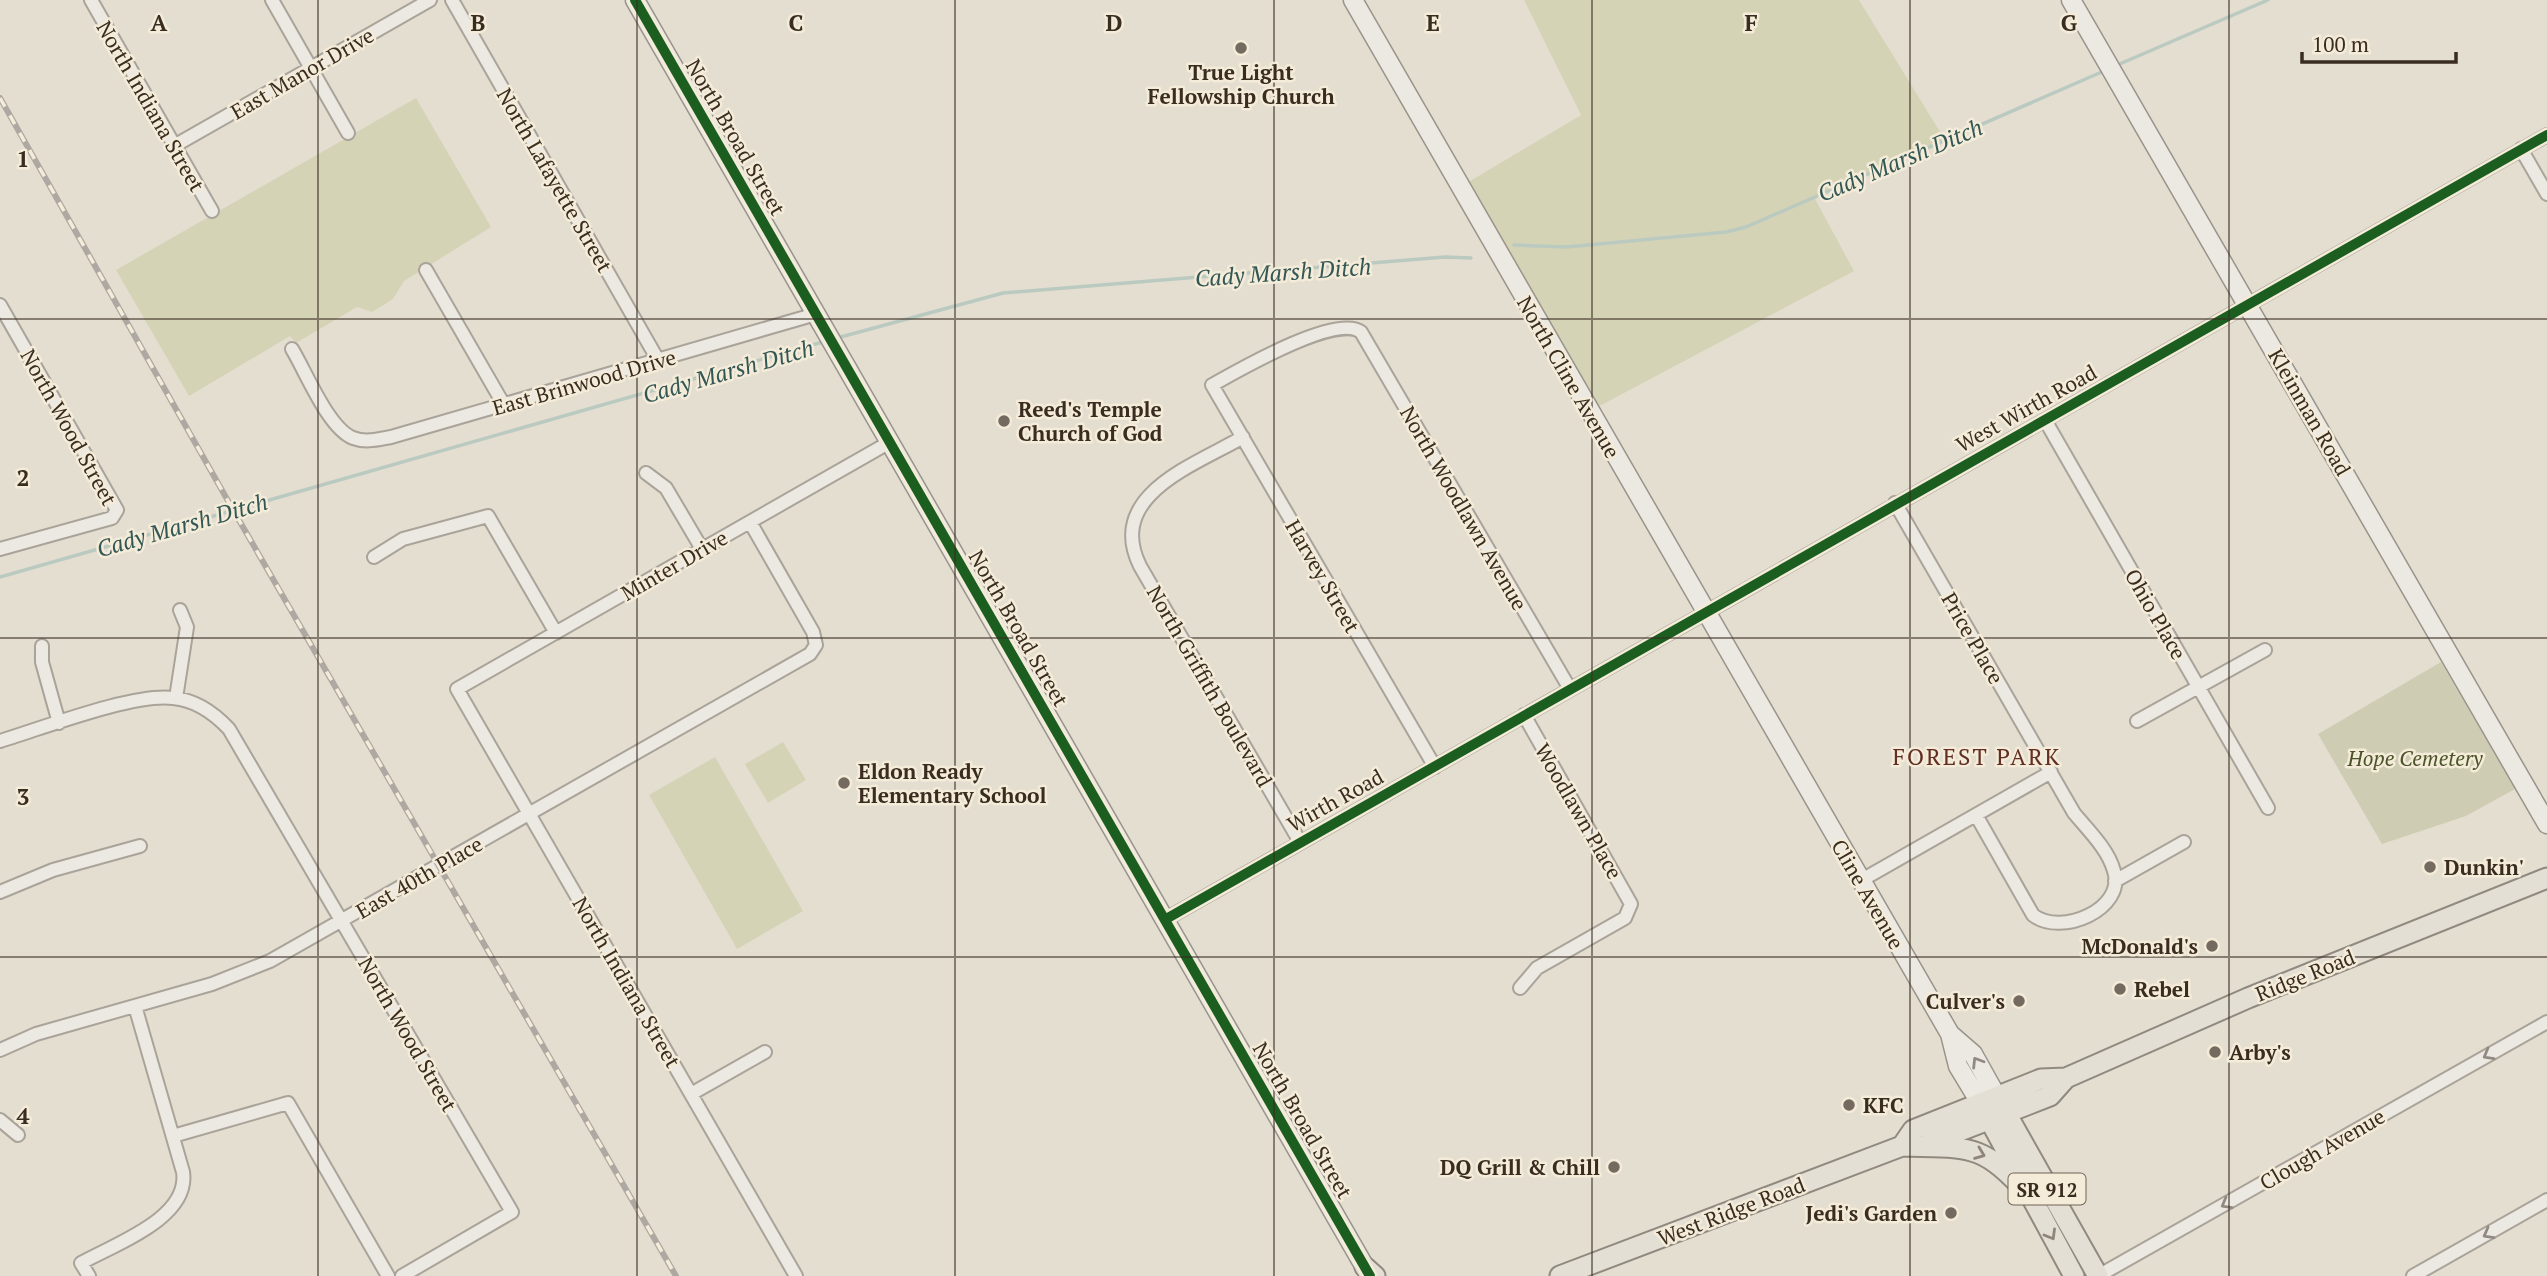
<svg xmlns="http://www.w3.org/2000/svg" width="2547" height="1276" font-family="'PT Serif',serif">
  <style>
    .green { fill: #d4d3b5 }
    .cemetery { fill: #cecdb4 }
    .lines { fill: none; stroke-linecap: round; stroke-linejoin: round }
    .stream { stroke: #bbcac0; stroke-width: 3.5 }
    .street-casing { stroke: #aaa399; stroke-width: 16 }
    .secondary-casing { stroke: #99938a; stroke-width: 21 }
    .primary-casing { stroke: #908980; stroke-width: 23 }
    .street { stroke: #ece9e2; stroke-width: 12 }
    .secondary { stroke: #ece9e2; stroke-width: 18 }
    .primary { stroke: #e4dfd4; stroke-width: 19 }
    .rail-casing { stroke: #ada8a1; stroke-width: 6 }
    .rail { stroke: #f4ebd8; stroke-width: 3.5; stroke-dasharray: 10; stroke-linecap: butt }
    .cycleway-casing { stroke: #f4ebd8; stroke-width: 15 }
    .cycleway { stroke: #1b5e20; stroke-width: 10 }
    .oneway { stroke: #928a82 }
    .oneway2 { stroke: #8e867a }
    .grid { fill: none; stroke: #392c21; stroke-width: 2; stroke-opacity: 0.55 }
    .poi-dot { fill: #756a5f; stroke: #f4ebd8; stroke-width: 2.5 }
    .labels { text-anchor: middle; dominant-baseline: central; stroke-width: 5; stroke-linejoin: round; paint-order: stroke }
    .shield { fill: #f4ebd8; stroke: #716558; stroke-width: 2 }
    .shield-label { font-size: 19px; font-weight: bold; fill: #392c21 }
    .poi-label { font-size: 21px; font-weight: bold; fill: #392c21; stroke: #f4ebd8; text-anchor: start }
    .street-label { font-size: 21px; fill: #392c21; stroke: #f4ebd8 }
    .park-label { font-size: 21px; font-style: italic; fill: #4a542a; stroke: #f4ebd8 }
    .water-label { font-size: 23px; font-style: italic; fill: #325754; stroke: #f4ebd8 }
    .neighbourhood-label { font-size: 23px; letter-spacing: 2px; fill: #622f24; stroke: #f4ebd8 }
    .grid-label { font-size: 23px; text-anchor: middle; font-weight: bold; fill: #392c21; stroke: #f4ebd8; stroke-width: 5; stroke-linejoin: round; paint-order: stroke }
  </style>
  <rect width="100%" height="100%" fill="#e4ded1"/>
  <path class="green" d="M1524 0H1859L1945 140 1814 197 1854 271 1590 411 1460 187 1581 115Z
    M416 98 491 227 404 281 393 299 372 312 357 307 296 343 290 336 189 396 116 270Z
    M783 742 806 780 768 803 745 764Z
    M715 757 803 911 737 949 649 795Z"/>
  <path class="cemetery" d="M2441 662 2515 789 2466 816 2382 844 2318 734Z"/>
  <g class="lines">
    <path class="stream" d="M2115 66 2268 0
      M1514 245 1567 247 1726 232 1746 227 2104 71
      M837 338 1003 293 1445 257 1471 258
      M0 577 826 341"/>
    <g class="street-casing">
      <path id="street" d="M91 0 212 211
        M272 0 348 133
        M452 0 658 360
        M174 146 430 0
        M2521 149 2547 194
        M426 270 504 405
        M0 305 117 510 112 518 0 549
        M292 349C306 372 328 428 353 438 366 443 379 439 391 437L816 314
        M2045 420 2268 808
        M1243 437C1195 465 1105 495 1140 566L1300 842
        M646 473 666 488 702 549
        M1895 503 2074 813C2088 830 2108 849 2114 871 2126 909 2061 937 2033 915L1976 815
        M374 557 403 539 488 516 556 633
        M42 646V662L59 723
        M176 698 187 627 180 610
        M2137 721 2265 650
        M0 741C43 728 133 693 173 698 196 700 214 713 229 729L512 1212 402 1276
        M1435 767 1212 385C1237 371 1337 313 1361 332L1570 689
        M1860 881 2051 772
        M2115 881 2184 842
        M0 892 53 870 140 846
        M1166 919 2547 135
        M1520 988 1537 968 1625 918 1631 904 1524 715
        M0 1050 36 1034 212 984 270 961 810 654 816 645 813 632 750 522
        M691 1094 765 1052
        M0 1120 18 1135
        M173 1136 288 1103 388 1276
        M89 1276 81 1263C115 1244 190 1218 183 1172L135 1006
        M796 1276 457 689 890 442
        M2098 1276 2547 1022
        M2413 1276 2547 1200"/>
    </g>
    <g class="secondary-casing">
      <path id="secondary" d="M635 0 1370 1276
        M1353 0 1950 1034 1958 1066 1981 1104
        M2071 0 2547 824
        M1950 1034 1973 1054 1997 1097"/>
    </g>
    <g class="primary-casing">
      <path id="primary" d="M1997 1097 2098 1276
        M1981 1104 2074 1276
        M1929 1143 2050 1096 2066 1078
        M1902 1146 1913 1130 2041 1079 2066 1078 2248 998 2547 878
        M1365 1267 1375 1276
        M1560 1276 1902 1146C1969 1148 1981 1142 2028 1194"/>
    </g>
    <use href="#street" class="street"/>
    <use href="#secondary" class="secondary"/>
    <use href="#primary" class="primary"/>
    <g class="rail-casing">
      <path id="rail" d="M0 98 236 515 676 1276"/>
    </g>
    <use href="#rail" class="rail"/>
    <g class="cycleway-casing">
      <path id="cycleway" d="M635 0 1370 1276
        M1166 919 2547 135"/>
    </g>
    <use href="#cycleway" class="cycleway"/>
  </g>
  <defs><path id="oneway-chevron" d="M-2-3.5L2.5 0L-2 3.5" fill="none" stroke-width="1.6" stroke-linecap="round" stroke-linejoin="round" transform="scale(1.75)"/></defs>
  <g class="oneway">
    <use href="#oneway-chevron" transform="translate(2488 1055) rotate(150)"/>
    <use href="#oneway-chevron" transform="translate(1977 1062) rotate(-122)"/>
    <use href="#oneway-chevron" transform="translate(2226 1204) rotate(150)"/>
    <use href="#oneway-chevron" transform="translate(2488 1234) rotate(151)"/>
  </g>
  <g class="oneway2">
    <use href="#oneway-chevron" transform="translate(1980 1154) rotate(21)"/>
    <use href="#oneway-chevron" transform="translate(2051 1235) rotate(60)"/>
  </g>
  <path class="grid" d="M318 0V1276M637 0V1276M955 0V1276M1274 0V1276M1592 0V1276M1910 0V1276M2229 0V1276M0 319H2547M0 638H2547M0 957H2547"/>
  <g class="poi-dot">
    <circle cx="1241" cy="48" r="7"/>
    <circle cx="1004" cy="421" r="7"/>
    <circle cx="844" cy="783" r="7"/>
    <circle cx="2430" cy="867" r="7"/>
    <circle cx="2212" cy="946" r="7"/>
    <circle cx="2120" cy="989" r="7"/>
    <circle cx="2019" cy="1001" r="7"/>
    <circle cx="2215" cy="1052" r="7"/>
    <circle cx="1849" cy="1105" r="7"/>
    <circle cx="1614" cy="1167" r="7"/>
    <circle cx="1951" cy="1213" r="7"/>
  </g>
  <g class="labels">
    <rect class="shield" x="2008.5" y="1173.5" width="77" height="31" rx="5"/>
    <g class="shield-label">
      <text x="2047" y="1189">SR 912</text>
    </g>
    <g class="poi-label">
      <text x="1241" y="72" text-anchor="middle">True Light<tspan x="1241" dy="24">Fellowship Church</tspan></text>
      <text x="1018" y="409">Reed's Temple<tspan x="1018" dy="24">Church of God</tspan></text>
      <text x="858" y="771">Eldon Ready<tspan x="858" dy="24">Elementary School</tspan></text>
      <text x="2444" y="867">Dunkin'</text>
      <text x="2198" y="946" text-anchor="end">McDonald's</text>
      <text x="2134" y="989">Rebel</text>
      <text x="2005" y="1001" text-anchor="end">Culver's</text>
      <text x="2229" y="1052">Arby's</text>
      <text x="1863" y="1105">KFC</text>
      <text x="1600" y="1167" text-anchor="end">DQ Grill &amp; Chill</text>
      <text x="1937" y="1213" text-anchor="end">Jedi's Garden</text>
    </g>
    <g class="street-label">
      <text transform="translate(302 73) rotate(-30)">East Manor Drive</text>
      <text transform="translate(151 106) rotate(60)">North Indiana Street</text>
      <text transform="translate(736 137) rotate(60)">North Broad Street</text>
      <text transform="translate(555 180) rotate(60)">North Lafayette Street</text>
      <text transform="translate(1569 377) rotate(60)">North Cline Avenue</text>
      <text transform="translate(584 382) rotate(-16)">East Brinwood Drive</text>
      <text transform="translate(2026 408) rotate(-29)">West Wirth Road</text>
      <text transform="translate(2310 412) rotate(60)">Kleinman Road</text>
      <text transform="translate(69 427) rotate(61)">North Wood Street</text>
      <text transform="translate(1464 508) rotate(60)">North Woodlawn Avenue</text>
      <text transform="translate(674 565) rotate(-30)">Minter Drive</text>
      <text transform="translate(1323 576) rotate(60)">Harvey Street</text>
      <text transform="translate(2156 614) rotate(60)">Ohio Place</text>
      <text transform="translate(1019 628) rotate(60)">North Broad Street</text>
      <text transform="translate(1973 638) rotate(60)">Price Place</text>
      <text transform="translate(1210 686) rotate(60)">North Griffith Boulevard</text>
      <text transform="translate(1335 800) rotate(-29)">Wirth Road</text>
      <text transform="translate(1579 811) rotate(60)">Woodlawn Place</text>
      <text transform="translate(419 877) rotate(-30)">East 40th Place</text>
      <text transform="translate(1868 894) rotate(60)">Cline Avenue</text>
      <text transform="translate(2305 975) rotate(-22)">Ridge Road</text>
      <text transform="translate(627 982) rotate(60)">North Indiana Street</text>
      <text transform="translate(408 1034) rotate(60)">North Wood Street</text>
      <text transform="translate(1303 1120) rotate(60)">North Broad Street</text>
      <text transform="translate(2322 1149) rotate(-30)">Clough Avenue</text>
      <text transform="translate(1731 1211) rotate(-21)">West Ridge Road</text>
    </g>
    <g class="park-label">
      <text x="2415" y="758">Hope Cemetery</text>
    </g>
    <g class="water-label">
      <text transform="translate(1900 160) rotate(-23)">Cady Marsh Ditch</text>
      <text transform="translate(1283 272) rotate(-4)">Cady Marsh Ditch</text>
      <text transform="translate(728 371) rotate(-16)">Cady Marsh Ditch</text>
      <text transform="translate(182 525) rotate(-16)">Cady Marsh Ditch</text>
    </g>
    <g class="neighbourhood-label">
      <text x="1977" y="756">FOREST PARK</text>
    </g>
  </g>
  <g class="grid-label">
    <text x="159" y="31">A</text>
    <text x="478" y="31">B</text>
    <text x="796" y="31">C</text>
    <text x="1114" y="31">D</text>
    <text x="1433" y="31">E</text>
    <text x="1751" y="31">F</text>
    <text x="2069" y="31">G</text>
    <text x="23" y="167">1</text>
    <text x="23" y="486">2</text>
    <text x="23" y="805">3</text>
    <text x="23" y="1124">4</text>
  </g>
  <path d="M2302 52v10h154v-10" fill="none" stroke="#392c21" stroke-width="3.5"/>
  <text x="2312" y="52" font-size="21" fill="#392c21" stroke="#f4ebd8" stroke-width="5" paint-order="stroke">100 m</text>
</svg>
